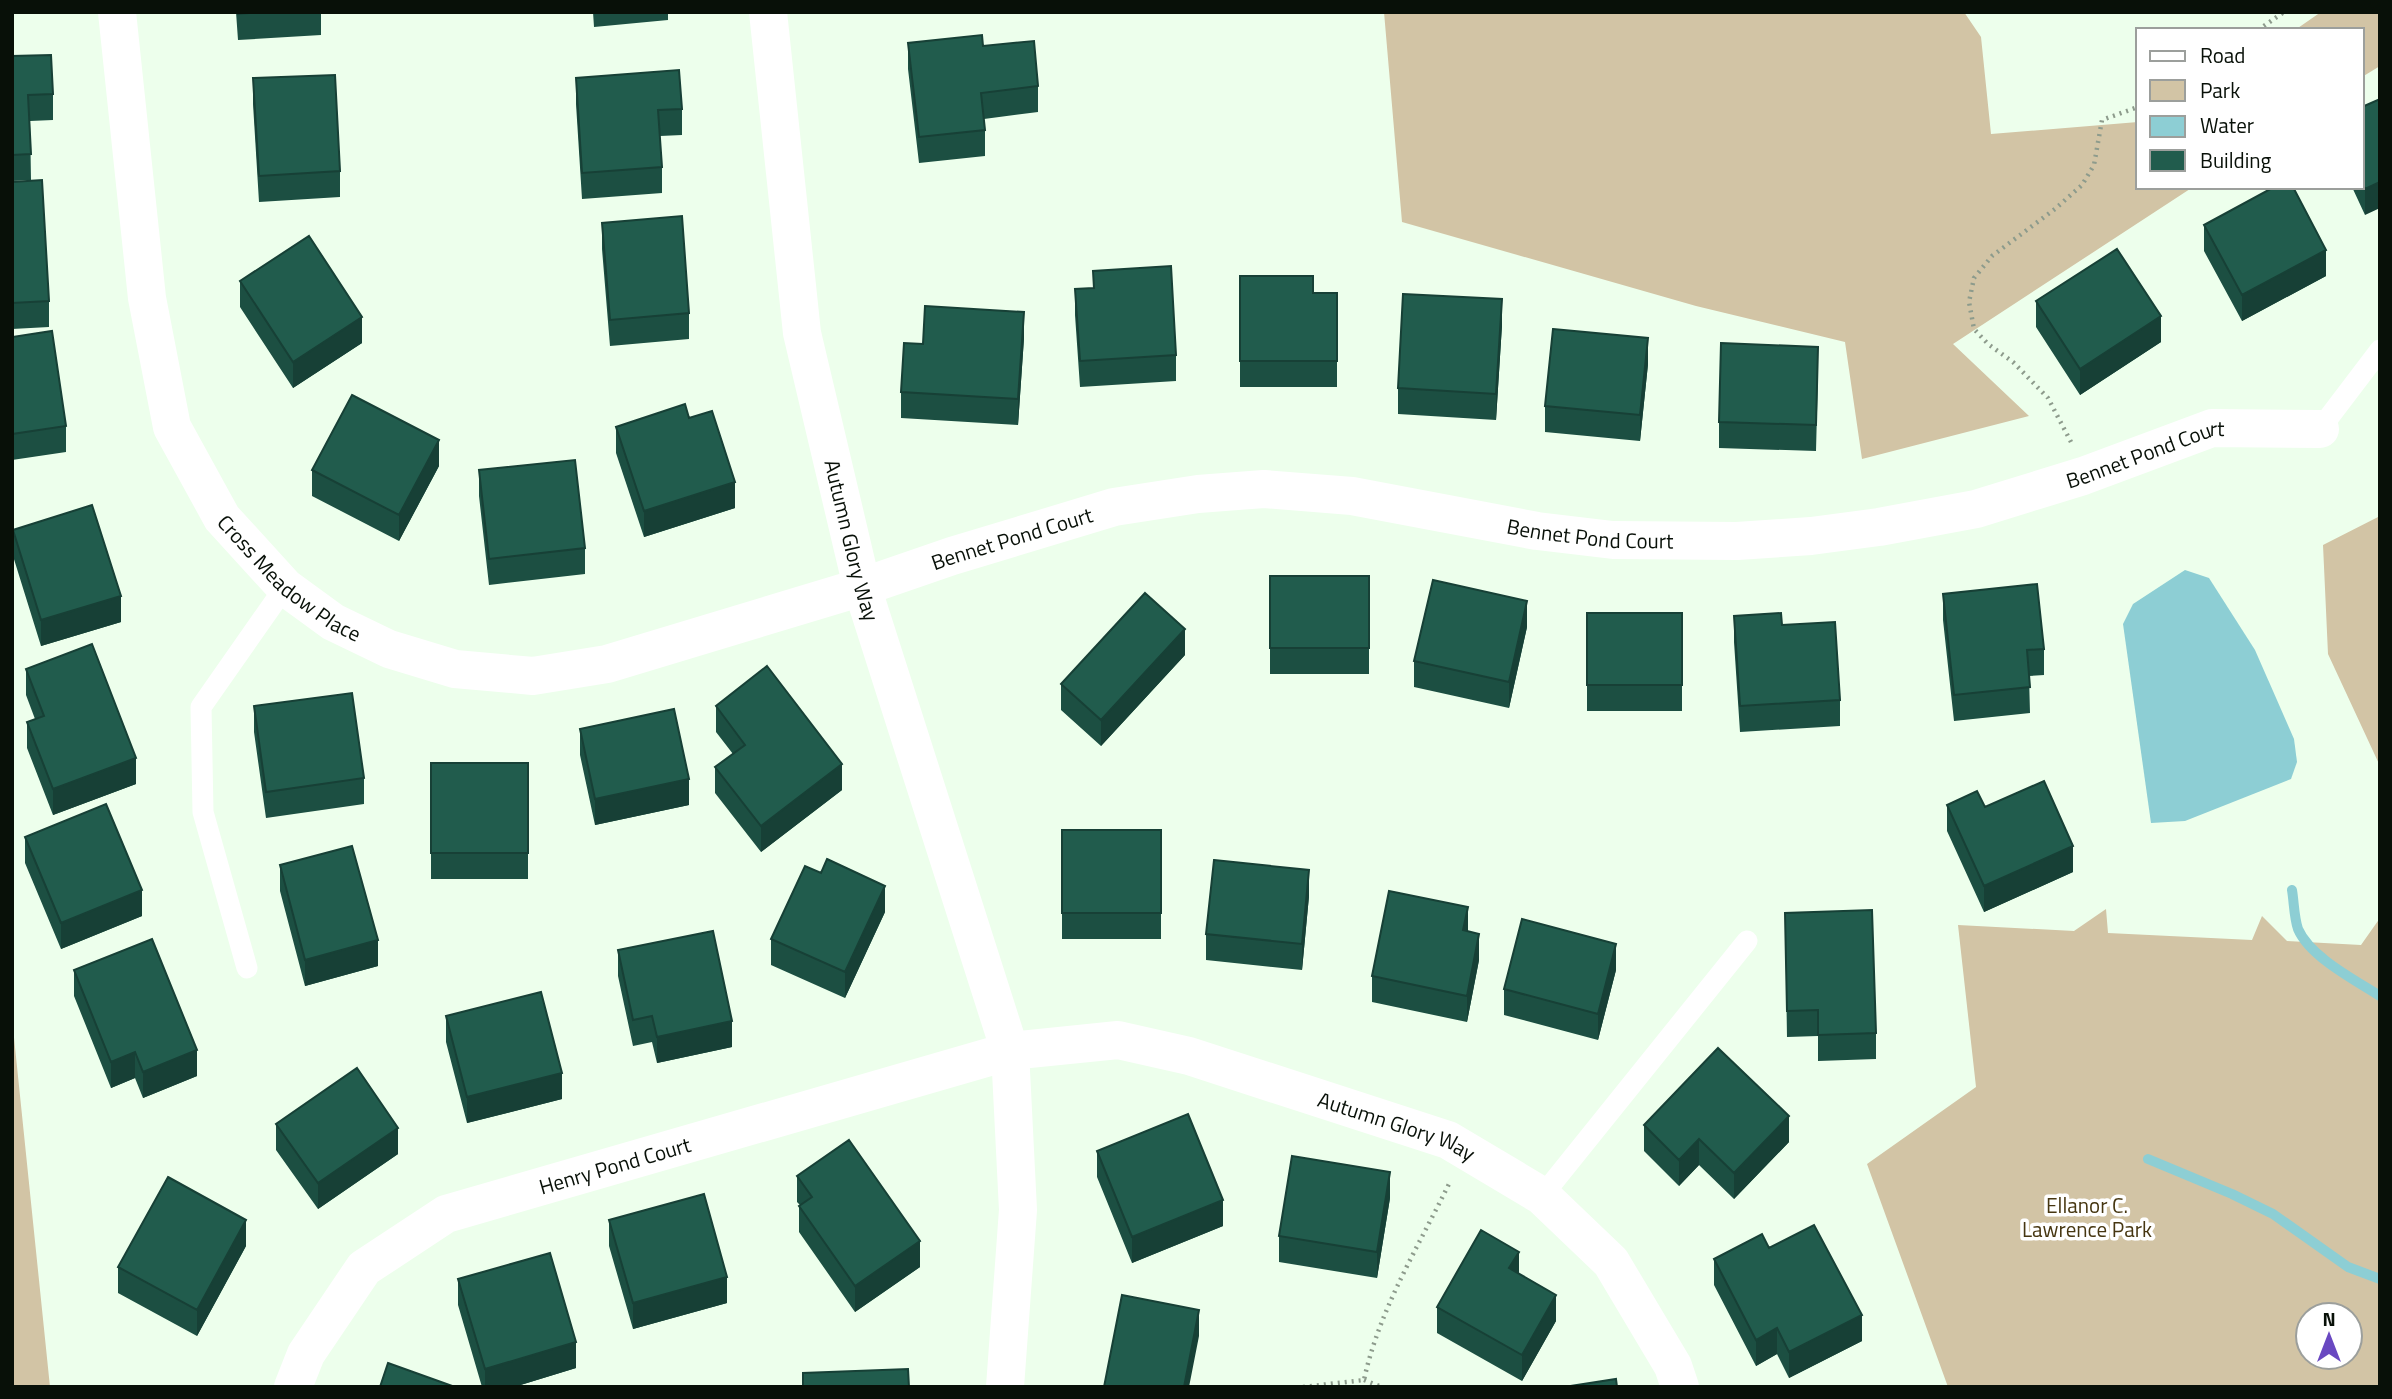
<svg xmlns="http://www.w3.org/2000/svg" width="2392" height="1399" font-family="'Titillium Web',sans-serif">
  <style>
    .green { fill: #d2c4a5; fill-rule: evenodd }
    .water { fill: #8dced4 }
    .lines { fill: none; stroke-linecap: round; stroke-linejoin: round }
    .stream { stroke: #8dced4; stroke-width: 10 }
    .path { stroke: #8d9b8c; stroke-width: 4.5; stroke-dasharray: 2 5; stroke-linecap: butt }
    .service { stroke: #fff; stroke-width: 21 }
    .minor { stroke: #fff; stroke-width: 38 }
    .wall { fill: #1c4f42 }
    .shaded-wall { fill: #174036 }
    .building { fill: #215c4d; stroke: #174036; stroke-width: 2 }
    .labels { text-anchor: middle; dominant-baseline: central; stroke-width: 7; stroke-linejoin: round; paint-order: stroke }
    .street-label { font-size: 21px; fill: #081008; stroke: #fff }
    .park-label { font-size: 21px; fill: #463611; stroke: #fff }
  </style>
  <rect width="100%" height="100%" fill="#edffec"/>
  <path class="green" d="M1384 12H1964L1981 37 1991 134 2138 122V187H2193L1953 344 2029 416 1862 459 1845 342 1696 306 1402 222Z
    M2321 12H2380V66L2362 77V30H2295Z
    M2380 516V766L2328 654 2323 545Z
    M2106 909 2108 933 2252 940 2262 916 2287 941 2361 945 2380 918V1387H1948L1867 1164 1976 1087 1958 925 2074 931ZM2350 1315V1357H2308V1315Z
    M12 1018 50 1387H12Z"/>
  <path class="water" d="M2185 570 2209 578 2255 650 2294 739 2297 762 2291 779 2185 821 2151 823 2123 624 2133 604Z"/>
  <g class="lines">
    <path class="stream" d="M2292 890C2294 902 2294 917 2298 929 2310 957 2355 980 2380 996
      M2148 1159 2232 1194 2273 1214 2348 1267 2380 1279"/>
    <path class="path" d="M2258 30 2284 12
      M2071 442 2048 398 2013 362 1988 344 1974 329 1969 302 1974 278 1992 256 2055 209 2082 185 2094 165 2102 120 2138 107
      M1364 1380 1382 1387
      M1303 1387 1364 1380C1379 1310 1418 1247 1449 1184"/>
    <path class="service" d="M2320 429 2380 350
      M247 968 203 812 201 707 285 587
      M1542 1196 1747 941"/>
    <g class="minor">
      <path id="s1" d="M117 12 147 298 172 427 222 518 285 587 333 622 389 649 455 669 533 676 607 664 862 587 952 556 1114 507 1198 494 1264 489 1352 496 1537 531 1613 540 1737 541 1811 536 1879 527 1976 509 2083 476 2212 428 2320 429"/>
      <path id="s2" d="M768 12 802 333 862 587 1010 1051 1018 1210 1005 1387"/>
      <path id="s3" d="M293 1387 306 1354 364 1268 446 1214 1010 1051 1118 1040 1189 1056 1448 1140 1542 1196 1611 1262 1673 1366 1680 1387"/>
    </g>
  </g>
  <path class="wall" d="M236 12H321V35L238 40Z
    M593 12H668V20L594 27Z
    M908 43 983 46 1038 86V112L984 119 985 130V156L919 163 908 69Z
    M12 56 53 94V120L30 121 31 180 12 181Z
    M253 78 340 171V197L259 202 253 104Z
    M576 78 682 109V135L660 136 662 167V193L582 199 576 104Z
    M2380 99 2365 215 2352 187H2362V107Z
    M12 182 49 301V327L12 329Z
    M602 223 689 313V339L610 346 602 249Z
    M2204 225 2326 276 2242 321 2204 251Z
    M1093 271 1176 355V381L1080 387 1075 315V289L1093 288Z
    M1240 276 1313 293H1337V387H1240Z
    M240 281 362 343 293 388 240 307Z
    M2036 301 2161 342 2080 395 2036 327Z
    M1502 325 1496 420 1398 414V388Z
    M12 337 66 426V452L12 460Z
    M1024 338 1018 425 901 418V392L923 344Z
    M1648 364 1640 441 1545 432V406Z
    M1818 373 1816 451 1719 448V422Z
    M616 427 735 508 644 537 616 453Z
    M439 466 399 541 312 496V470Z
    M479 470 585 548V574L489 585 479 496Z
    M13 530 121 622 41 646 13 556Z
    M1270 576H1369V674H1270Z
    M1943 594 2044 649V675L2029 676 2030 713 1954 721 1943 620Z
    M1587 613H1682V711H1587Z
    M1734 616 1782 625 1840 700V726L1740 732 1734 642Z
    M1527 627 1509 708 1414 687V661Z
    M1185 655 1101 746 1061 710V684Z
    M26 669 136 784 53 815 27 748V722L35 719 26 695Z
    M254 706 364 778V804L266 818 254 732Z
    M716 706 842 790 761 852 715 793V767L733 754 716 732Z
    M580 729 689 805 595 825 580 755Z
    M431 763H528V879H431Z
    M1947 805 1985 807 2073 872 1984 912 1947 831Z
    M1062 830H1161V939H1062Z
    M25 837 142 916 61 949 25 863Z
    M280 865 378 966 305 986 280 891Z
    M1309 896 1302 970 1206 960V934Z
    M885 912 845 998 771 965V939Z
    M1785 913 1876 1033V1059L1818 1061V1036L1787 1037Z
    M618 950 732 1047 657 1063 652 1042 633 1046 618 976Z
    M1479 960 1467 1022 1372 1002V976Z
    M74 970 197 1076 143 1098 135 1078 111 1088 74 996Z
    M1616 970 1598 1040 1504 1015V989Z
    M446 1016 562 1099 467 1123 446 1042Z
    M276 1124 398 1154 318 1209 276 1150Z
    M1644 1125 1789 1142 1734 1199 1699 1165 1679 1186 1644 1151Z
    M1097 1151 1223 1226 1132 1263 1097 1177Z
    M797 1176 920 1267 855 1312 799 1232V1206L800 1205 797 1202Z
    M1390 1198 1377 1278 1279 1262V1236Z
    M609 1220 727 1303 633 1329 609 1246Z
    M246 1246 197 1336 118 1293V1267Z
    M1769 1248 1862 1341 1789 1378 1777 1354 1756 1366 1714 1285V1259Z
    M458 1279 576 1368 514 1387H482L458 1305Z
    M1437 1307 1556 1321 1522 1381 1437 1333Z"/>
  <path class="shaded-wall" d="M2380 182V208L2365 215V189Z
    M2326 250V276L2242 321V295Z
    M1502 299V325L1496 420V394Z
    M1024 312V338L1018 425V399Z
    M2161 316V342L2080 395V369Z
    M362 317V343L293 388V362Z
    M1648 338V364L1640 441V415Z
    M439 440V466L399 541V515Z
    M735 482V508L644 537V511Z
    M121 596V622L41 646V620Z
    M1527 601V627L1509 708V682Z
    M1185 629V655L1101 746V720Z
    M136 758V784L53 815V789Z
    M842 764V790L761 852V826Z
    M689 779V805L595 825V799Z
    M2073 846V872L1984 912V886Z
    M1309 870V896L1302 970V944Z
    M885 886V912L845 998V972Z
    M142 890V916L61 949V923Z
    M1468 907V933L1463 930Z
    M1479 934V960L1467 1022V996Z
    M378 940V966L305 986V960Z
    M1616 944V970L1598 1040V1014Z
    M732 1021V1047L657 1063V1037Z
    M197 1050V1076L143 1098V1072Z
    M135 1052V1078L111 1088V1062Z
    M562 1073V1099L467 1123V1097Z
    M1789 1116V1142L1734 1199V1173Z
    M398 1128V1154L318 1209V1183Z
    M1699 1139V1165L1679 1186V1160Z
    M1390 1172V1198L1377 1278V1252Z
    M1223 1200V1226L1132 1263V1237Z
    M246 1220V1246L197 1336V1310Z
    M920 1241V1267L855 1312V1286Z
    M1519 1252V1278L1509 1268Z
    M727 1277V1303L633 1329V1303Z
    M1556 1295V1321L1522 1381V1355Z
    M1199 1310V1336L1189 1387H1184Z
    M1862 1315V1341L1789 1378V1352Z
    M1777 1328V1354L1756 1366V1340Z
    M576 1342V1368L514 1387H485V1369Z"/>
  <path class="building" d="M238 12H264L238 14Z
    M982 35 983 46 1034 41 1038 86 981 93 985 130 919 137 908 43Z
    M51 55 53 94 28 95 31 154 12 155V56Z
    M679 70 682 109 658 110 662 167 582 173 576 78Z
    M335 75 340 171 259 176 253 78Z
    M2380 99V182L2365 189 2362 183V107Z
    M42 180 49 301 12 303V182Z
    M2274 187H2293L2326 250 2242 295 2204 225Z
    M682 216 689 313 610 320 602 223Z
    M309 236 362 317 293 362 240 281Z
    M2117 249 2161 316 2080 369 2036 301Z
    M1171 266 1176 355 1080 361 1075 289 1094 288 1093 271Z
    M1240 276H1313V293H1337V361H1240Z
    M1403 294 1502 299 1496 394 1398 388Z
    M925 306 1024 312 1018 399 901 392 904 343 923 344Z
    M1553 329 1648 338 1640 415 1545 406Z
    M52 331 66 426 12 434V337Z
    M1721 343 1818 347 1816 425 1719 422Z
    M352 395 439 440 399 515 312 470Z
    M685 404 689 418 712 411 735 482 644 511 616 427Z
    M575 460 585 548 489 559 479 470Z
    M92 505 121 596 41 620 13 530Z
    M1270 576H1369V648H1270Z
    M1433 580 1527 601 1509 682 1414 661Z
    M2037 584 2044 649 2027 650 2030 687 1954 695 1943 594Z
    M1145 593 1185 629 1101 720 1061 684Z
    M1587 613H1682V685H1587Z
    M1781 613 1782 625 1835 622 1840 700 1740 706 1734 616Z
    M92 644 136 758 53 789 27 722 44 716 26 669Z
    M767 666 842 764 761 826 715 767 745 745 716 706Z
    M352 693 364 778 266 792 254 706Z
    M674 709 689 779 595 799 580 729Z
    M431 763H528V853H431Z
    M2044 781 2073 846 1984 886 1947 805 1977 791 1985 807Z
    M106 804 142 890 61 923 25 837Z
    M1062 830H1161V913H1062Z
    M352 846 378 940 305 960 280 865Z
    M827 859 885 886 845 972 771 939 805 866 821 873Z
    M1214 860 1309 870 1302 944 1206 934Z
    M1389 891 1468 907 1463 930 1479 934 1467 996 1372 976Z
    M1872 910 1876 1033 1818 1035V1010L1787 1011 1785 913Z
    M1522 919 1616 944 1598 1014 1504 989Z
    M713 931 732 1021 657 1037 652 1016 633 1020 618 950Z
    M152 939 197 1050 143 1072 135 1052 111 1062 74 970Z
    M541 992 562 1073 467 1097 446 1016Z
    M1718 1048 1789 1116 1734 1173 1699 1139 1679 1160 1644 1125Z
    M357 1068 398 1128 318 1183 276 1124Z
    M1188 1114 1223 1200 1132 1237 1097 1151Z
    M849 1140 920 1241 855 1286 799 1206 812 1197 797 1176Z
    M1292 1156 1390 1172 1377 1252 1279 1236Z
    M168 1177 246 1220 197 1310 118 1267Z
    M704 1194 727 1277 633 1303 609 1220Z
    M1814 1225 1862 1315 1789 1352 1777 1328 1756 1340 1714 1259 1762 1234 1769 1248Z
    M1481 1230 1519 1252 1509 1268 1556 1295 1522 1355 1437 1307Z
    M550 1253 576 1342 485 1369 458 1279Z
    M1122 1295 1199 1310 1184 1387H1104Z
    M388 1363 455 1387H380Z
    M908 1369 909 1387H803V1373Z
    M1616 1379 1617 1387H1564Z"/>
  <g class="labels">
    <g class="street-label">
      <text stroke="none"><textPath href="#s1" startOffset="2539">Bennet Pond Court</textPath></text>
      <text stroke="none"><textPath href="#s1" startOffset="1972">Bennet Pond Court</textPath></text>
      <text stroke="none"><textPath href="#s2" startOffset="536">Autumn Glory Way</textPath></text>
      <text stroke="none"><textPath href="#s1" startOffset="1384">Bennet Pond Court</textPath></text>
      <text stroke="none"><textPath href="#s1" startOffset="614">Cross Meadow Place</textPath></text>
      <text stroke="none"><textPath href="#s3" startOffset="1225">Autumn Glory Way</textPath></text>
      <text stroke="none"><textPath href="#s3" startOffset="413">Henry Pond Court</textPath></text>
    </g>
    <g class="park-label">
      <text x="2087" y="1205">Ellanor C.<tspan x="2087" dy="24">Lawrence Park</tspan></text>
    </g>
  </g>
  <rect width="2392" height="1399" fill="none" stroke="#081008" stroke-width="28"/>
  <rect x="2136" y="28" width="228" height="161" fill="#ffffff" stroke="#9c9f9c" stroke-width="2"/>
  <rect x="2150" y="51" width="35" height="10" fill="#ffffff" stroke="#9c9f9c" stroke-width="2"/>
  <text x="2200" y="63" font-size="21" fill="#081008">Road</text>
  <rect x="2150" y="80" width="35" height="21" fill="#d2c4a5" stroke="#9c9f9c" stroke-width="2"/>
  <text x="2200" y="98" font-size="21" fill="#081008">Park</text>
  <rect x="2150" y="116" width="35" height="21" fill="#8dced4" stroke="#9c9f9c" stroke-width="2"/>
  <text x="2200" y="133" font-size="21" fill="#081008">Water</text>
  <rect x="2150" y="150" width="35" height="21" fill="#215c4d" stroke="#9c9f9c" stroke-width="2"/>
  <text x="2200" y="168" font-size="21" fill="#081008">Building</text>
  <g transform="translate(2329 1336)"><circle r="33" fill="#ffffff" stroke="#9c9f9c" stroke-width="2"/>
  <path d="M0-5L12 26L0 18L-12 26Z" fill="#6948c1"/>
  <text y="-10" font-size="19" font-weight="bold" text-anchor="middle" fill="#081008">N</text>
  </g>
</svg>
